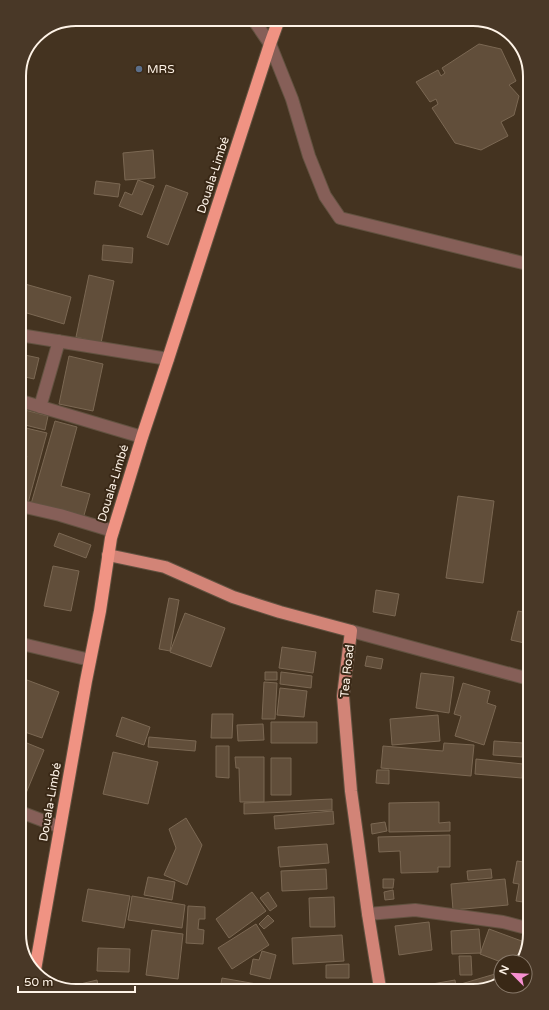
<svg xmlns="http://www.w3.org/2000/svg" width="549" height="1010" font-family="'Varela Round',sans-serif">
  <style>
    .building { fill: #614e3a; stroke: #7b6853 }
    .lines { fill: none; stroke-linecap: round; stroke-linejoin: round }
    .minor-casing { stroke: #625240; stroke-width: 14 }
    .major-casing { stroke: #625240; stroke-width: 14 }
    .highway-casing { stroke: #625240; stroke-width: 14 }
    .minor { stroke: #865f58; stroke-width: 12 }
    .major { stroke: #d28477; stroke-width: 12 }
    .highway { stroke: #f09383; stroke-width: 12 }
    .service-dot { fill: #5c6f8a; stroke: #392816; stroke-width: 1.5 }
    .labels { text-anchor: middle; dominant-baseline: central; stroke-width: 4; stroke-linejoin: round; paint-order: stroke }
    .poi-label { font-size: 12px; fill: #fef3e7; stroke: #392816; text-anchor: start }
    .street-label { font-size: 12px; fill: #fef3e7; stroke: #392816 }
    .rim { fill: none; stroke: #fef3e7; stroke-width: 2 }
  </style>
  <rect width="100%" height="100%" fill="#443320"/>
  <path class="building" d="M479 44 501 49 516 81 509 85 519 96 514 115 501 122 508 136 481 150 455 143 432 108 438 104 436 99 430 102 416 82 438 70 441 76 445 73 442 68Z
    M153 150 155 178 125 180 123 153Z
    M138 180 154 186 142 215 119 206 125 192 132 195Z
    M96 181 120 184 118 197 94 194Z
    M166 185 188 193 168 245 147 237Z
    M103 245 133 248 132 263 102 260Z
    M89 275 114 281 101 343 76 337Z
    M25 284 71 297 64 324 20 311V300Z
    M20 354 39 358 34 379 21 376Z
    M69 356 103 364 93 411 59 404Z
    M21 409 48 416 45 430 21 424Z
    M55 421 77 427 61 486 90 494 83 519 31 504Z
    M26 428 47 433 28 503 21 502V479L27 456 21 455V447Z
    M458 496 494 501 483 583 446 578Z
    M59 533 91 545 86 558 54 546Z
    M53 566 79 571 71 611 44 606Z
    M376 590 399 594 395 616 373 612Z
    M169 598 179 600 170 651 159 649Z
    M518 611 528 613 529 644 511 640Z
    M185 613 225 628 211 667 170 652Z
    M282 647 316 652 313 673 279 668Z
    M367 656 383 659 381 669 365 666Z
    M265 672H277V680H265Z
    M281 672 312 676 311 688 280 684Z
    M421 673 454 677 449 713 416 708Z
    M27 680 59 692 42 738 22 731V693Z
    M264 682 277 683 275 719H262Z
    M463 683 490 691 487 703 496 706 484 745 455 736 461 716 454 714Z
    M280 688 307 691 304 717 277 715Z
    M528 700H529V715L524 714Z
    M212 714H233L232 738H211Z
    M438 715 440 741 392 745 390 719Z
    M122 717 150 727 144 745 116 736Z
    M271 722H317V743H271Z
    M263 724 264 740 238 741 237 725Z
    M149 737 196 741 195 751 148 747Z
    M22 741 44 750 24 798H23Z
    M494 741 523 743 522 757 493 755Z
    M444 743 474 745 471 776 381 768 383 746 443 751Z
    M216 746H229V778L216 777Z
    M113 752 158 762 148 804 103 794Z
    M235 757H264V802H240L239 768H236Z
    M271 758H291V795H271Z
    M476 759 523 764 522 778 475 774Z
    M377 770H389V784L376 783Z
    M332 799V810L244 814V803Z
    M439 802V823L450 822V831L389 832V803Z
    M333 811 334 824 275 829 274 816Z
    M186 818 202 845 187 885 164 875 176 848 169 829Z
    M385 822 387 831 372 834 371 824Z
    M450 835V867H438V872L401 873 400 851 379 852 378 837Z
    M327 844 329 863 280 867 278 847Z
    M529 848H530V859L526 858Z
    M517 861 530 863V903L516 901 519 884 513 883Z
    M326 869 327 889 282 891 281 871Z
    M491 869 492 878 468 880 467 871Z
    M148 877 175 882 172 900 144 895Z
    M383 879H394L393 888H383Z
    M505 879 508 905 453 910 451 884Z
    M88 889 130 896 124 928 82 921Z
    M393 890 394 899 385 900 384 892Z
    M252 892 266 911 229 938 216 919Z
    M268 892 277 906 270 911 260 898Z
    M132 896 185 905 182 928 128 920Z
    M334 897 335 927H310L309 898Z
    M188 906 205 907V919H199L198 929 204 930 203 944 186 943Z
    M268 915 274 921 264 929 259 924Z
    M429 922 432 950 399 955 395 926Z
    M256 924 269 945 232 969 218 948Z
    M479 929 481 953 452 954 451 931Z
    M489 929 527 943 522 962H501L480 954Z
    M152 930 183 934 178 979 146 975Z
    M342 935 344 961 293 964 292 938Z
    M98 948 130 949 129 972 97 971Z
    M262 951 276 955 270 979 250 974 253 959 259 960Z
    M459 956H471L472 975H460Z
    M349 964V978H326V965Z
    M495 974 498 984 495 987H462L461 984Z
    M222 978 268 986 267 989H220Z
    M97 980 99 991H72L68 990V987Z
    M455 980 456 987H415Z
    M190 986 217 989 189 990Z"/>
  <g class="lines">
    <g class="minor-casing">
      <path id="minor" d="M253 19 270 44 292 99 309 156 325 196 340 218 523 263
        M20 335 168 359
        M21 401 142 437
        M40 407 59 341
        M21 506 60 515 113 531
        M351 631 529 679
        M22 644 90 660
        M23 813 60 827
        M368 914 415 910 503 922 530 929"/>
    </g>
    <g class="major-casing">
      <path id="major" d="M108 555 165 567 233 597 280 612 351 631 343 696 351 791 368 914 380 988"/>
    </g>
    <g class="highway-casing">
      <path id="highway" d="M35 970 86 681 100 611 111 538 142 437 168 359 270 44 279 19"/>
    </g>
    <use href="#minor" class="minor"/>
    <use href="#major" class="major"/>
    <use href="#highway" class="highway"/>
  </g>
  <circle class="service-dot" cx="139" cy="69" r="4"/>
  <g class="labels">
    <g class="poi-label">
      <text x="147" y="69">MRS</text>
    </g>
    <g class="street-label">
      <text transform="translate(213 175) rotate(-72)">Douala-Limbé</text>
      <text transform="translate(113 483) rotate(-73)">Douala-Limbé</text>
      <text transform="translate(347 671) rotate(-84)">Tea Road</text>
      <text transform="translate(50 802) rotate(-80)">Douala-Limbé</text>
    </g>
  </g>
  <path d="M0 0H549V1010H0ZM76 26H473A50 50 0 0 1 523 76V934A50 50 0 0 1 473 984H76A50 50 0 0 1 26 934V76A50 50 0 0 1 76 26Z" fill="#493827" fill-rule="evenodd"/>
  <path class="rim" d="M76 26H473A50 50 0 0 1 523 76V934A50 50 0 0 1 473 984H76A50 50 0 0 1 26 934V76A50 50 0 0 1 76 26Z"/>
  <g transform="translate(513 974) rotate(294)"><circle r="19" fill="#392816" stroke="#88796a"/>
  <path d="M0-3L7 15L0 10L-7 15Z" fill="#f690d0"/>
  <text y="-6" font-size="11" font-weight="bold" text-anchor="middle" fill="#fef3e7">N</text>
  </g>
  <path d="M18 986v6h117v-6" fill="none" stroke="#fef3e7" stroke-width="2"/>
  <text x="24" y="986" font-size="12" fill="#fef3e7" stroke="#392816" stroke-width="3" paint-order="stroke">50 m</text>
</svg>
